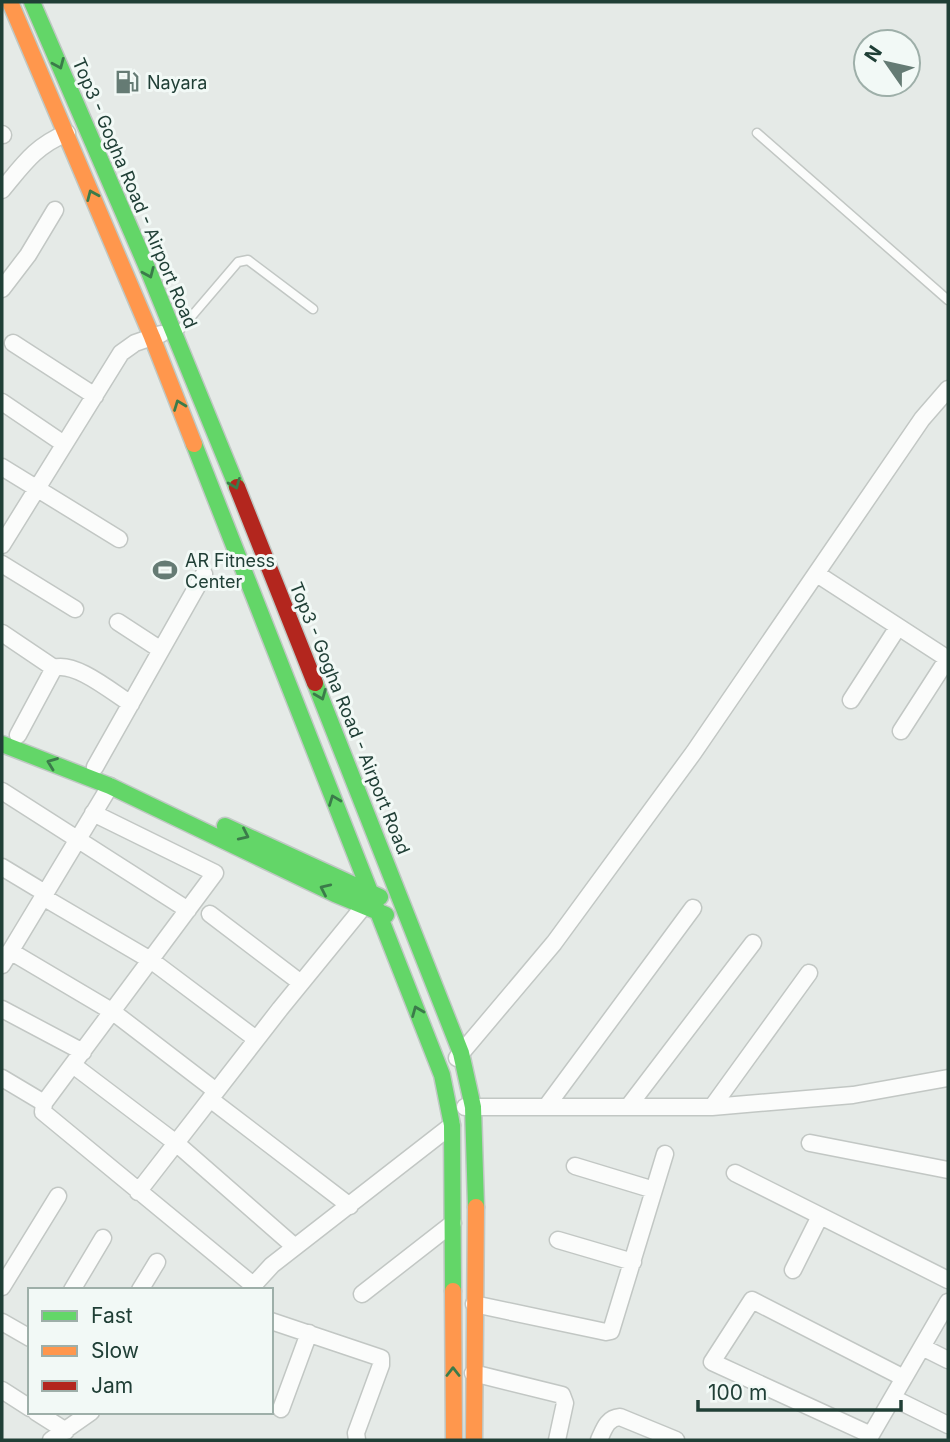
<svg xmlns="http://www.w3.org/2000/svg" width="950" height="1442" font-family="Inter,sans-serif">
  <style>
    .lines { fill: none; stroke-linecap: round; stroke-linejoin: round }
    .lane-casing { stroke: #c2c7c4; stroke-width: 11 }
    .street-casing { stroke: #c2c7c4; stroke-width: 19 }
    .fast-casing { stroke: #c0c8c4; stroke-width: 19 }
    .slow-casing { stroke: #c0c8c4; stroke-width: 19 }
    .jam-casing { stroke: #c0c8c4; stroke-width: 19 }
    .lane { stroke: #fbfcfb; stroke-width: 8 }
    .street { stroke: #fbfcfb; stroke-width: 16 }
    .fast { stroke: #63d668; stroke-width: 16 }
    .slow { stroke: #ff974d; stroke-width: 16 }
    .jam { stroke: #b3261e; stroke-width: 16 }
    .oneway { stroke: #3b7b4a }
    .labels { text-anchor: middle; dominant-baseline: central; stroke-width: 6; stroke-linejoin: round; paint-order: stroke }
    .poi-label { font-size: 18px; fill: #203f36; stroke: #f2f9f6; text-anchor: start }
    .street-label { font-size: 18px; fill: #203f36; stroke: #f2f9f6 }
  </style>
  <rect width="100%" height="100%" fill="#e5eae7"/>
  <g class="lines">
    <g class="lane-casing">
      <path id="lane" d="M757 133 948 300
        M179 331 238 262 248 260 313 309"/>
    </g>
    <g class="street-casing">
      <path id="street" d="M2 134 3 135
        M2 190C23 165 35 146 67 133
        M2 289 28 255 55 210
        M13 343 95 396
        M2 402 64 444
        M2 467 119 539
        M2 545 121 353 135 343 161 334
        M2 564 75 609
        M817 574 948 659
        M118 622 161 650
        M2 633 54 668 18 735
        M54 668C75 661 112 692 131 704
        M851 700 898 627
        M901 731 948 658
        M95 767 204 574
        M2 791 188 910
        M93 813 215 873 44 1103 43 1112 253 1285
        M2 867 45 893
        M43 897 152 961 256 1039
        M210 914 301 983
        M10 951 113 1012 216 1091
        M2 965 110 786
        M2 1009 83 1052
        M457 1058 554 943 694 752 922 419 948 389
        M73 1065 176 1143 295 1247
        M2 1078 44 1103
        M210 1099 350 1206
        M465 1107H712L853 1095 948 1078
        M546 1107 693 908
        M628 1107 753 943
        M712 1107 809 973
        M810 1143 948 1170
        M575 1166 654 1190
        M735 1173 948 1280
        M138 1192 280 1009 364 906
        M558 1240 633 1262
        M793 1270 820 1216
        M2 1287 58 1196
        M72 1290 103 1238
        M140 1290 157 1262
        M249 1290 272 1265 452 1125
        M362 1294 453 1223
        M474 1304 606 1332 611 1331 665 1154
        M271 1321 381 1358V1365L356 1433 357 1440
        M2 1322 30 1338
        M922 1347 948 1360
        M473 1373 562 1395 565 1403 557 1440
        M2 1390 30 1408
        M893 1398 948 1425
        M281 1409 309 1333
        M36 1412 66 1431
        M871 1435 712 1362 752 1300 904 1378
        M51 1440 91 1412
        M599 1440C604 1429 607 1418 620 1417L676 1440
        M868 1440 948 1302"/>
    </g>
    <g class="fast-casing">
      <path id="fast" d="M32 2 149 272 237 487
        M194 444 442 1075 452 1125 453 1291
        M315 683 461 1053 473 1107 476 1207
        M2 744 110 786 335 894 386 915
        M225 826 380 897"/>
    </g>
    <g class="slow-casing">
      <path id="slow" d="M10 2 152 337 194 444
        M453 1291 454 1440
        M474 1440 476 1207"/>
    </g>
    <g class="jam-casing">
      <path id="jam" d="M237 487 315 683"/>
    </g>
    <use href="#lane" class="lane"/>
    <use href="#street" class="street"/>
    <use href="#fast" class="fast"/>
    <use href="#slow" class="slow"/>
    <use href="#jam" class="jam"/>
  </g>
  <defs><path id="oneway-chevron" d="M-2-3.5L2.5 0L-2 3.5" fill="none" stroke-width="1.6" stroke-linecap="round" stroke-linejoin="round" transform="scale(1.75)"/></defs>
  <g class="oneway">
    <use href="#oneway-chevron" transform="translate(59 64) rotate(67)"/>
    <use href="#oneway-chevron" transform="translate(92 195) rotate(-113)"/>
    <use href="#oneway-chevron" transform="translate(149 273) rotate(67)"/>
    <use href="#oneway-chevron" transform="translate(179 405) rotate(-111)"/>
    <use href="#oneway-chevron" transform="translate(235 484) rotate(68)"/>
    <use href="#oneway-chevron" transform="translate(321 695) rotate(68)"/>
    <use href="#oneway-chevron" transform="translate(52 763) rotate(-159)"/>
    <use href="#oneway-chevron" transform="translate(334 800) rotate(-111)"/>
    <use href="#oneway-chevron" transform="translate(244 835) rotate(25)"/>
    <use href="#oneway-chevron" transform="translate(325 889) rotate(-155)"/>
    <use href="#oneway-chevron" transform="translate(417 1011) rotate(-112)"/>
    <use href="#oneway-chevron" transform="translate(453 1372) rotate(-90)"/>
  </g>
  <defs>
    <g id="fuel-bare" transform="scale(1.89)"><path d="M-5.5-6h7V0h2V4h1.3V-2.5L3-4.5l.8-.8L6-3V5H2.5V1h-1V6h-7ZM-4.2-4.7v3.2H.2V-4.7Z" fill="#657b74" stroke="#f2f9f6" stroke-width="2.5" paint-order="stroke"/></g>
    <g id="stadium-bare" transform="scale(1.89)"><path d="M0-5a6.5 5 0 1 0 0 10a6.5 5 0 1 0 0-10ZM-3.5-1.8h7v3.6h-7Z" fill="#657b74" stroke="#f2f9f6" stroke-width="2.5" paint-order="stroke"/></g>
  </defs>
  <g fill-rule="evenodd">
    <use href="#fuel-bare" x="127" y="82"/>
    <use href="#stadium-bare" x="165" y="570"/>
  </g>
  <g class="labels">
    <g class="poi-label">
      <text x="147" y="82">Nayara</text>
      <text x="185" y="560">AR Fitness<tspan x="185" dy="21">Center</tspan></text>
    </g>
    <g class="street-label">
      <text transform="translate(135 193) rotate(67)">Top3 - Gogha Road - Airport Road</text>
      <text transform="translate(350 718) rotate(68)">Top3 - Gogha Road - Airport Road</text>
    </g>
  </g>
  <rect width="950" height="1442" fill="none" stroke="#203f36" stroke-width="7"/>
  <rect x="28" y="1288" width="245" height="126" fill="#f2f9f6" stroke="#9eafa9" stroke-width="2"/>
  <rect x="42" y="1311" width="35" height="10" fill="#63d668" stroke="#9eafa9" stroke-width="2"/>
  <text x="91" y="1323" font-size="21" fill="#203f36">Fast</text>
  <rect x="42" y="1346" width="35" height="10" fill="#ff974d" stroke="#9eafa9" stroke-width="2"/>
  <text x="91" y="1358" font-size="21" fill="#203f36">Slow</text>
  <rect x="42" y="1381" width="35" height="10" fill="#b3261e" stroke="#9eafa9" stroke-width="2"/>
  <text x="91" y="1393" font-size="21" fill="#203f36">Jam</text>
  <g transform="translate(887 63) rotate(304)"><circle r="33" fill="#f2f9f6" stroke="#9eafa9" stroke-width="2"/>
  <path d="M0-5L12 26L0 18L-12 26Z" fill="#657b74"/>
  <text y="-10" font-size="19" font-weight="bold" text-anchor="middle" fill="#203f36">N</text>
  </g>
  <path d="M698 1400v10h203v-10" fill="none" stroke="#203f36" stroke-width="3.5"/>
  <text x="708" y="1400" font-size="21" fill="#203f36" stroke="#f2f9f6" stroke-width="5" paint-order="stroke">100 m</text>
</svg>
